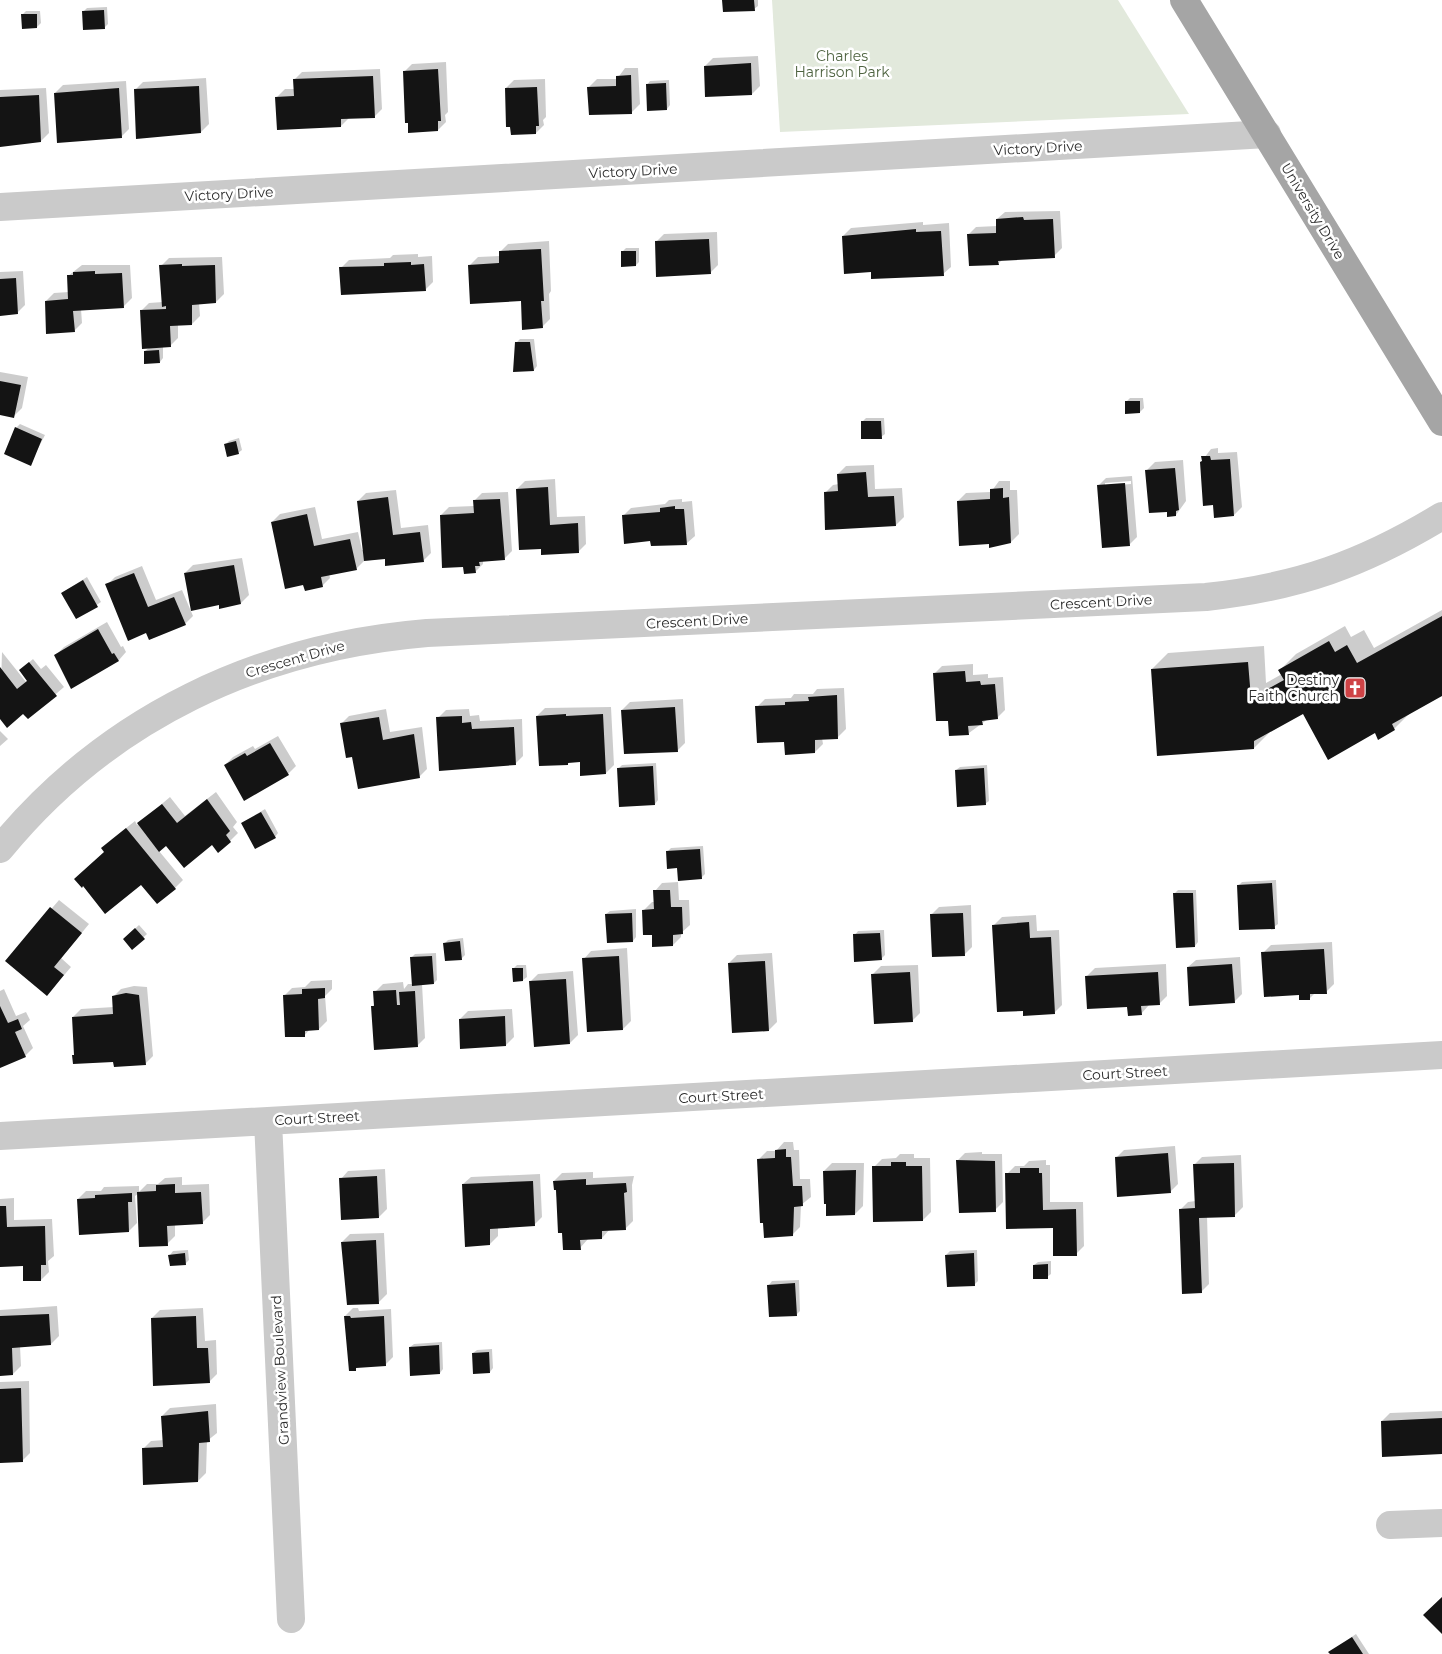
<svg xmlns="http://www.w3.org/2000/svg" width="1442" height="1654" font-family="Montserrat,sans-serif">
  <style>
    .green { fill: #e2e9dc }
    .shadow { fill: #0003; fill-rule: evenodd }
    .building { fill: #141414 }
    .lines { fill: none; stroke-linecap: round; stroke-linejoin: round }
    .minor { stroke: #cacaca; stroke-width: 28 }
    .major { stroke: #a5a5a5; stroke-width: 28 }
    .labels { text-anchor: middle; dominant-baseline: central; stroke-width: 5; stroke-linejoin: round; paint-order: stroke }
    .park-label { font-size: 14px; fill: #4e6340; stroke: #fff }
    .street-label { font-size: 14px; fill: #2d2d2d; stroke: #fff }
    .poi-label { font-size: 14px; fill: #2d2d2d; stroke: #fff; text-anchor: end }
  </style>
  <rect width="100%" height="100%" fill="#fff"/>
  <path class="green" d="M772 0H1118L1189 114 780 132Z"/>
  <path class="shadow" d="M723 0H758V6L754 9Z
    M107 7 108 24 105 27 83 12 87 8Z
    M26 11H40L41 23 37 27 22 15Z
    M758 56 760 86 752 94 705 66 713 58Z
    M446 62 448 112 445 115 446 122 438 130 404 72 412 64Z
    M625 68H638L640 104 632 112 589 87 597 79H617Z
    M380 69 382 109 374 117 349 118 341 126 277 97 285 89H295L294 80 302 72Z
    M206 78 209 124 201 132 135 90 143 82Z
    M545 79 546 117 543 120 544 125 536 133 506 88 514 80Z
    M669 80 670 105 667 109 647 85 650 81Z
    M126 81 129 129 121 137 55 93 63 85Z
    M46 88 49 133 41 141 0 145V90Z
    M1060 211 1062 248 1054 256 1002 260 998 264 968 235 976 227 997 226V219L1005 212Z
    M923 222V225L949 223 951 267 943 274 872 271 843 236 851 228Z
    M717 232 718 265 710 273 656 242 664 234Z
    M549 241 551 291 549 294 550 319 542 327 522 300 470 265 478 257 500 256V252L508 244Z
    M626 248H639V262L636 265 622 252Z
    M418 254V257L432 256 433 282 425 290 341 268 349 260 390 258 393 255Z
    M222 257 224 294 216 302 199 303 200 316 192 324H178V338L170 346H163V358L160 362 145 351 150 347 141 311 149 303 163 302 161 266 169 258Z
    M82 265H130L132 298 124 306 81 309 82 323 74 331 46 301 54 293 69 292 68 276Z
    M23 271 25 305 17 313 0 314V272Z
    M520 339H534L537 366 534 370 514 371 516 343Z
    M0 372 28 377 22 408 14 416 0 414Z
    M1130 398H1143L1144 408 1140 412 1126 402Z
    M866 418H884L885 434 881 437 862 422Z
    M20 424 45 435 30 464 16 428Z
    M239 438 242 450 238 453 226 444 229 441Z
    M1218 448V453L1237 452 1242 507 1234 515 1214 504 1201 462 1211 449Z
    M1183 460 1186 501 1176 515 1168 510 1147 470 1155 462Z
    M874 465 875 489 902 488 904 517 896 525 825 493 833 485 839 484 838 474 846 466Z
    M1132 476 1137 537 1129 545 1098 486 1106 478ZM1131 481V484L1105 486V483Z
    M555 479 557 517 585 516 586 544 578 552 542 547 517 489 525 481Z
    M999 481H1010V490H1017L1019 534 1011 542 990 543 958 501 966 493 991 492Z
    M396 490 401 528 428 525 431 553 423 561 386 558 364 561 356 569 329 574 330 578 322 586 272 522 280 514 315 507 322 539 358 532 362 550H364L358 501 366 493Z
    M508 492 512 551 504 559 483 561V564L475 572 464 566 441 515 449 507 474 506V501L482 493Z
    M682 499V502L692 501 695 536 687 543 652 545 651 540 623 516 631 508 665 504 669 500Z
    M242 558 249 595 241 603 220 604 185 573 193 565Z
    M142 566 156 600 182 590 193 616 185 624 147 632 107 585 115 577Z
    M87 577 101 602 77 618 62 593Z
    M1442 610V695L1410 713 1394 729 1375 731 1303 712 1270 732 1254 748 1152 669 1168 653 1264 646 1266 683 1282 674 1280 670 1296 654 1345 626 1351 637 1364 630 1374 648Z
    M107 622 121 647 123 646 126 652 119 660 56 655 64 647Z
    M2 652 26 682 28 680 24 667 33 659 41 669 46 665 64 687 28 718 23 712 0 717Z
    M973 664V675L988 674V678L1003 677 1005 710 997 718 988 719 969 733 934 674 942 666Z
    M844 688 846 729 838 737 822 738 823 744 815 752 785 740 757 707 765 699 791 698 794 694H813L817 689Z
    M683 699 685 743 677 751 622 710 630 702Z
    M611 707 614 765 606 773 581 761H570L568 764 537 716 545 708Z
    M386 709 390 732 422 727 427 769 419 777 353 755 341 724 349 716Z
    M469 709 470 716 479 715 480 721 522 719 523 756 515 764 438 718 446 710Z
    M0 731 8 739 0 746Z
    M278 736 296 766 288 774 225 765 233 757 253 746 255 749Z
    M656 763 658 800 655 804 618 769 622 765Z
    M987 765 989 801 985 804 956 770 960 767Z
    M216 792 237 822 233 827 238 833 230 841 212 844H166L159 851 183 880 175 888 141 883 105 851 111 840 135 821 137 825 170 797 185 816Z
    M265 809 278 833 275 837 242 823Z
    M703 846 705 874 701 878 678 867 667 852 671 848Z
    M1276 880 1278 924 1274 927 1239 885 1242 882Z
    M678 882 679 900H689L690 925 681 933V937L673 945 653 934 644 910 652 902H655V891L662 883Z
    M1178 890H1196L1198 942 1195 946 1174 894Z
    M59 900 89 924 61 958 71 967 54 987 7 961Z
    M971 905 972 947 964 955 931 915 939 907Z
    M636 909V937L633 941 606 914 610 911Z
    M1036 915 1037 931 1059 930 1062 1005 1054 1013 994 925 1002 917Z
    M139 925 147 934 132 948 124 939Z
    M884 930 885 955 881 959 855 935 858 931Z
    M463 938 465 955 461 959 445 943 448 940Z
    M1332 942 1334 984 1326 992 1315 993 1309 999 1263 953 1271 945Z
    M627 948 631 1021 623 1029 584 959 591 951Z
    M436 953 437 980 434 983 422 984 425 1038 417 1046 372 1007 375 1004V992L383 984 403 982 404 989 408 984H413L411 958 415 954Z
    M772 953 777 1022 769 1030 729 963 737 955Z
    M1240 957 1242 994 1234 1002 1188 967 1196 960Z
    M1166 964 1167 996 1159 1004 1149 1005 1141 1014 1087 976 1095 968Z
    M517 965H526L527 977 523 980 513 969Z
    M918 965 920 1013 912 1021 873 974 881 966Z
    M573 971 578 1035 570 1043 530 982 538 974Z
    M332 980V989L325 996 327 1021 319 1029H310L304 1036 284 996 292 988 305 987 311 981Z
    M134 986 147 987 153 1056 145 1064 73 1056 75 1053 73 1017 81 1009 114 1007 113 997 121 989Z
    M4 989 16 1016 26 1012 30 1020 23 1026 33 1048 25 1056 0 1067V991Z
    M512 1009 514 1037 506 1045 460 1019 468 1011Z
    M784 1142H793L794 1150H799L800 1179H810L811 1197 801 1205 800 1227 792 1235 759 1159 767 1151H776Z
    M1175 1146 1178 1184 1170 1192 1116 1158 1124 1150Z
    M982 1152V1154H1002L1003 1202 995 1210 957 1161 965 1153Z
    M900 1154H914V1158H930L931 1212 923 1220 874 1167 882 1159 896 1158Z
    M1241 1155 1243 1207 1235 1215 1207 1216 1209 1284 1201 1292 1180 1210 1188 1202 1196 1201 1194 1165 1202 1157Z
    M1046 1160V1165H1050V1202H1083L1084 1246 1076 1254 1007 1174 1015 1166H1024L1029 1161Z
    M832 1163H864L863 1206 855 1214 824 1171Z
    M385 1169 387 1209 379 1217 341 1179 348 1171Z
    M593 1172V1178L634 1176 632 1185 633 1221 625 1229H610L602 1238 588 1239 580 1248 563 1231 554 1181 562 1173Z
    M540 1174 542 1217 534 1225 498 1227V1236L490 1244 463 1184 471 1177Z
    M182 1177V1185L209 1184 210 1215 202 1223 175 1224V1236L167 1244 139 1193 135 1196 137 1223 129 1231 78 1199 86 1191H101L104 1187 139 1186V1192L147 1184H158L165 1178Z
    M14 1198V1220L52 1219 54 1256 48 1261 49 1272 41 1280 24 1264 0 1265V1199Z
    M384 1233 387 1294 379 1302 342 1242 350 1234Z
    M188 1250 189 1260 186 1263 170 1255 173 1251Z
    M977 1250 978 1281 974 1285 946 1255 950 1251Z
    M1051 1261V1274L1047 1277 1034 1265 1038 1262Z
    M799 1280 800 1311 796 1315 769 1285 772 1281Z
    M57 1306 59 1336 51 1344 20 1346 21 1366 13 1374 0 1375V1310Z
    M203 1308 205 1341 216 1340 217 1374 209 1382 152 1318 160 1310Z
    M353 1308H358L359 1311 391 1309 393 1357 385 1365 358 1367 355 1369 345 1316Z
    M442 1342 443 1369 440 1373 410 1347 414 1344Z
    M492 1349 493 1368 490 1372 473 1353 477 1350Z
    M29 1381 30 1453 22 1461 0 1462V1382Z
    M216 1404 217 1433 207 1441 206 1473 198 1481 143 1449 151 1441 164 1440 162 1416 170 1408Z
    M1442 1411V1453L1382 1421 1390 1413Z
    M1356 1634 1369 1654H1331L1334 1649Z"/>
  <path class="building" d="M722 0H754L755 11 723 12Z
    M104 10 105 29 83 30 82 11Z
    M21 14H37V28L22 29Z
    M751 63 752 95 705 97 704 66Z
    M438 69 441 121H438V131L408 133V123H405L403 71Z
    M631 75 632 114 589 115 587 87 616 86V76Z
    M373 76 375 118 341 119V127L277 130 275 97 294 96 293 79Z
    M666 83 667 110 647 111 646 84Z
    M199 86 201 133 136 139 134 89Z
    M537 87 539 126H536V134L511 135 510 127H506L505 88Z
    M119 88 122 138 57 143 54 93Z
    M39 95 41 142 0 147V97Z
    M1023 217 1024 220 1053 219 1055 258 998 261 999 265 969 266 967 234 996 233V219Z
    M916 229V232L941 231 944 276 871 279V272L844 274 842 236Z
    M709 239 711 274 656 277 655 241Z
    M541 249 544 301H541L543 328 522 330 521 301 470 304 468 265 499 263V251Z
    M621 251H636V266L621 267Z
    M411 262V265L424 264 426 291 341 295 339 267 384 266V263Z
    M182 264V266L215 265 216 303 192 305V325L170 326 171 347 142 349 140 310 166 309V306L162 307 159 265Z
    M95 271V274L122 273 124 308 73 311 75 332 46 334 45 301 68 299 67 275H73V272Z
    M16 278 18 314 0 316V279Z
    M515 342H530L534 371 513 372Z
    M159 350 160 363 144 364V351Z
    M0 381 21 385 14 418 0 415Z
    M1125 401H1140V413L1125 414Z
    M861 421H881L882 439H861Z
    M15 427 42 439 31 466 4 454Z
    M236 441 239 454 227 457 224 444Z
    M1201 456H1210L1211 460 1230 459 1234 516 1214 518 1213 505 1203 506 1200 462 1202 461Z
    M1175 468 1179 510 1176 511V516L1167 517V512L1149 513 1145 470Z
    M866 472 868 497 894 496 896 526 825 530 824 492 838 491 837 474Z
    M1125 483 1130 546 1102 548 1097 485Z
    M548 487 550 525 578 523 579 553 541 555V549L519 550 516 489Z
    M1003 488V498L1009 497 1011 543 989 548V544L959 546 957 501 990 499V489Z
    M388 497 393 535 420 532 424 562 385 566V559L364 561 357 501Z
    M500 499 505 560 479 562 480 566H475L476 573 464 574 463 567 442 568 440 515 474 513 473 500Z
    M675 506V509H684L687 545 651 546 650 541 624 544 622 515 660 512V508Z
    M307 514 314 546 350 539 357 570 321 577 323 587 305 591 303 585 285 589 271 522Z
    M234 565 241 604 219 609V605L191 611 184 573Z
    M134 573 148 607 174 597 186 625 149 640 146 633 128 641 105 584Z
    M83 580 98 607 76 619 61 593Z
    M1442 616V696L1392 724 1395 730 1378 740 1375 733 1328 760 1303 714 1254 741V749L1157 756 1151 669 1248 662 1251 698 1284 680 1278 670 1329 641 1335 652 1347 645 1357 663Z
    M98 629 112 654 114 653 119 661 71 689 54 655Z
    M29 662 57 696 28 719 23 714 7 728 0 719V667L17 689 27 681 19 670Z
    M965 671 966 682 980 681 981 685 995 684 998 719 982 721 983 725 968 726 969 735 949 736 948 721H936L933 673Z
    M837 695 838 739 815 740V753L785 755 784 742 757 743 755 706 785 705V702L809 701 808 697Z
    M675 707 678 752 624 754 621 710Z
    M566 714V716L603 714 606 774 580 776V762L568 763V765L539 766 536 716Z
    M462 716V723L471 722 472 729 514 727 516 765 439 771 436 717Z
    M379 717 383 740 414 734 420 778 358 789 352 757 346 758 340 723Z
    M270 743 289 775 244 801 224 765 245 753 247 756Z
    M653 766 655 805 619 807 617 768Z
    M984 768 986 805 957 807 955 770Z
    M207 799 230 831 226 835 231 842 218 853 212 845 184 868 166 846 159 852 137 823 162 804 177 823Z
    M261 812 276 838 255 849 241 823Z
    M126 828 176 889 157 904 141 885 105 914 83 886 82 888 74 879 104 852 101 848Z
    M700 849 702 879 678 881 677 868 667 869 666 851Z
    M1272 883 1275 929 1239 930 1237 885Z
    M653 890H670L671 907H682L683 934 673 935V946L652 947V935H643L642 910 654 909Z
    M1173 893H1193L1195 947 1176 948Z
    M50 907 82 933 54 967 64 975 47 996 5 961Z
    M632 913 633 942 607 943 605 914Z
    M963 913 965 956 932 957 930 914Z
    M1029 922 1030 938 1051 937 1055 1014 1023 1016V1011L997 1012 992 925Z
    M135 928 145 939 132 950 123 939Z
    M880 933 882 960 854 962 853 934Z
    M460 941 462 960 445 961 443 943Z
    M1324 949 1327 994H1310V1000H1299V995L1264 997 1261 952Z
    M432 956 434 984 412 986 410 957Z
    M619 956 623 1030 587 1032 582 958Z
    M765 961 769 1031 732 1033 728 963Z
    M1232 964 1235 1003 1189 1006 1187 967Z
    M512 968H523V981L513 982Z
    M910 972 913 1022 874 1024 871 974Z
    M1158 972 1160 1005 1141 1006 1142 1015 1128 1016 1127 1007 1087 1009 1085 976Z
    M566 979 570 1044 534 1047 529 981Z
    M325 988V998L318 999 319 1030 305 1031V1037H285L283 995 302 994V989Z
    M396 990 397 1005H400L399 992 415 991 418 1047 374 1050 371 1006H374L373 991Z
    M126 993 139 995 146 1065 114 1067 113 1062 73 1064 72 1055H74L72 1017 113 1014 112 996Z
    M0 1006 8 1023 18 1019 22 1029 15 1032 26 1057 0 1068Z
    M505 1016 506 1046 460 1049 459 1019Z
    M786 1149V1157H791L793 1186H802L803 1206 794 1207 793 1236 764 1238 763 1223H760L757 1159 775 1158V1150Z
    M1168 1153 1171 1193 1117 1197 1115 1157Z
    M956 1160 995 1161 996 1212 959 1213Z
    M891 1162H906V1166H922L923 1221 873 1222 872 1166H891Z
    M1234 1163 1235 1217 1199 1218 1202 1293 1182 1294 1179 1209 1195 1208 1193 1164Z
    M1020 1168H1039V1173H1042L1043 1210 1076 1209 1077 1256H1053V1228L1006 1229 1005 1173H1020Z
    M856 1170 855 1215 826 1216V1204H824L823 1171Z
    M377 1176 379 1218 341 1220 339 1178Z
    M586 1179V1185L626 1183 627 1192 624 1193 626 1230 602 1231V1239L580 1240 581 1250H563L562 1233H558L556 1190H554L553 1181Z
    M533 1181 535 1226 490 1229V1245L465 1247 462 1184Z
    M175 1184V1193L201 1192 203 1224 167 1226 168 1246 139 1247 137 1192 156 1191V1185Z
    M132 1193V1202H128L129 1232 79 1235 77 1199 95 1198V1195Z
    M0 1206H6L7 1227 45 1226 46 1265H41V1281H23V1266L0 1267Z
    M376 1240 379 1304 347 1305 341 1242Z
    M185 1253 186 1265 170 1266 168 1255Z
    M974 1253 975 1286 947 1287 945 1255Z
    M1048 1264V1279H1033V1265Z
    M795 1283 797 1316 769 1317 767 1285Z
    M49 1314 51 1345 12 1348 13 1375 0 1376V1316Z
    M196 1316 197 1348H208L210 1383 153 1386 151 1318Z
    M344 1316H350L351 1318 384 1316 386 1366 356 1368V1371H349Z
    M439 1345 440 1374 410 1376 409 1347Z
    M489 1352 490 1373 473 1374 472 1353Z
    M21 1388 23 1462 0 1463V1389Z
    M208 1411 210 1442 199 1443 198 1482 143 1485 142 1448 163 1447 161 1416Z
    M1442 1418V1454L1382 1457 1381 1421Z
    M1442 1597V1634L1423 1615Z
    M1352 1637 1363 1654H1330L1328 1652Z"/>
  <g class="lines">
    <path class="minor" d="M0 207 1267 134
      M0 849C108 717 259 647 427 633L1206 597C1298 587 1363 564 1442 516
      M268 1121 291 1619
      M0 1136 1442 1055
      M1390 1525 1442 1523"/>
    <path class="major" d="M1184 0 1442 422"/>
  </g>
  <defs>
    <g id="church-square" transform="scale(1.125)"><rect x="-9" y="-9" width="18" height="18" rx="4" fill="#cf4346" stroke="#fff"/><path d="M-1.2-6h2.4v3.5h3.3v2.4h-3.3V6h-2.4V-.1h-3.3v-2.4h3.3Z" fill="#fff"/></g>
  </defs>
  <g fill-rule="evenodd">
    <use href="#church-square" x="1355" y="688"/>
  </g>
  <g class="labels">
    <g class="park-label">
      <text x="842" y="56">Charles<tspan x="842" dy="16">Harrison Park</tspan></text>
    </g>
    <g class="street-label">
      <text transform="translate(1038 148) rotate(-3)">Victory Drive</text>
      <text transform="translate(633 171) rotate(-3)">Victory Drive</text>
      <text transform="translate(229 194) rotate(-3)">Victory Drive</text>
      <text transform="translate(1313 211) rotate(59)">University Drive</text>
      <text transform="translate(1101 602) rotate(-3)">Crescent Drive</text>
      <text transform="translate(697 621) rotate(-3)">Crescent Drive</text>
      <text transform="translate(295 659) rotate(-16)">Crescent Drive</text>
      <text transform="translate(1125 1073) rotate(-3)">Court Street</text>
      <text transform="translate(721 1096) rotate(-3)">Court Street</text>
      <text transform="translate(317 1118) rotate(-3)">Court Street</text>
      <text transform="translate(280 1370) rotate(-93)">Grandview Boulevard</text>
    </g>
    <g class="poi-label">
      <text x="1339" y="680">Destiny<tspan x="1339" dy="16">Faith Church</tspan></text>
    </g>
  </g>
</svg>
